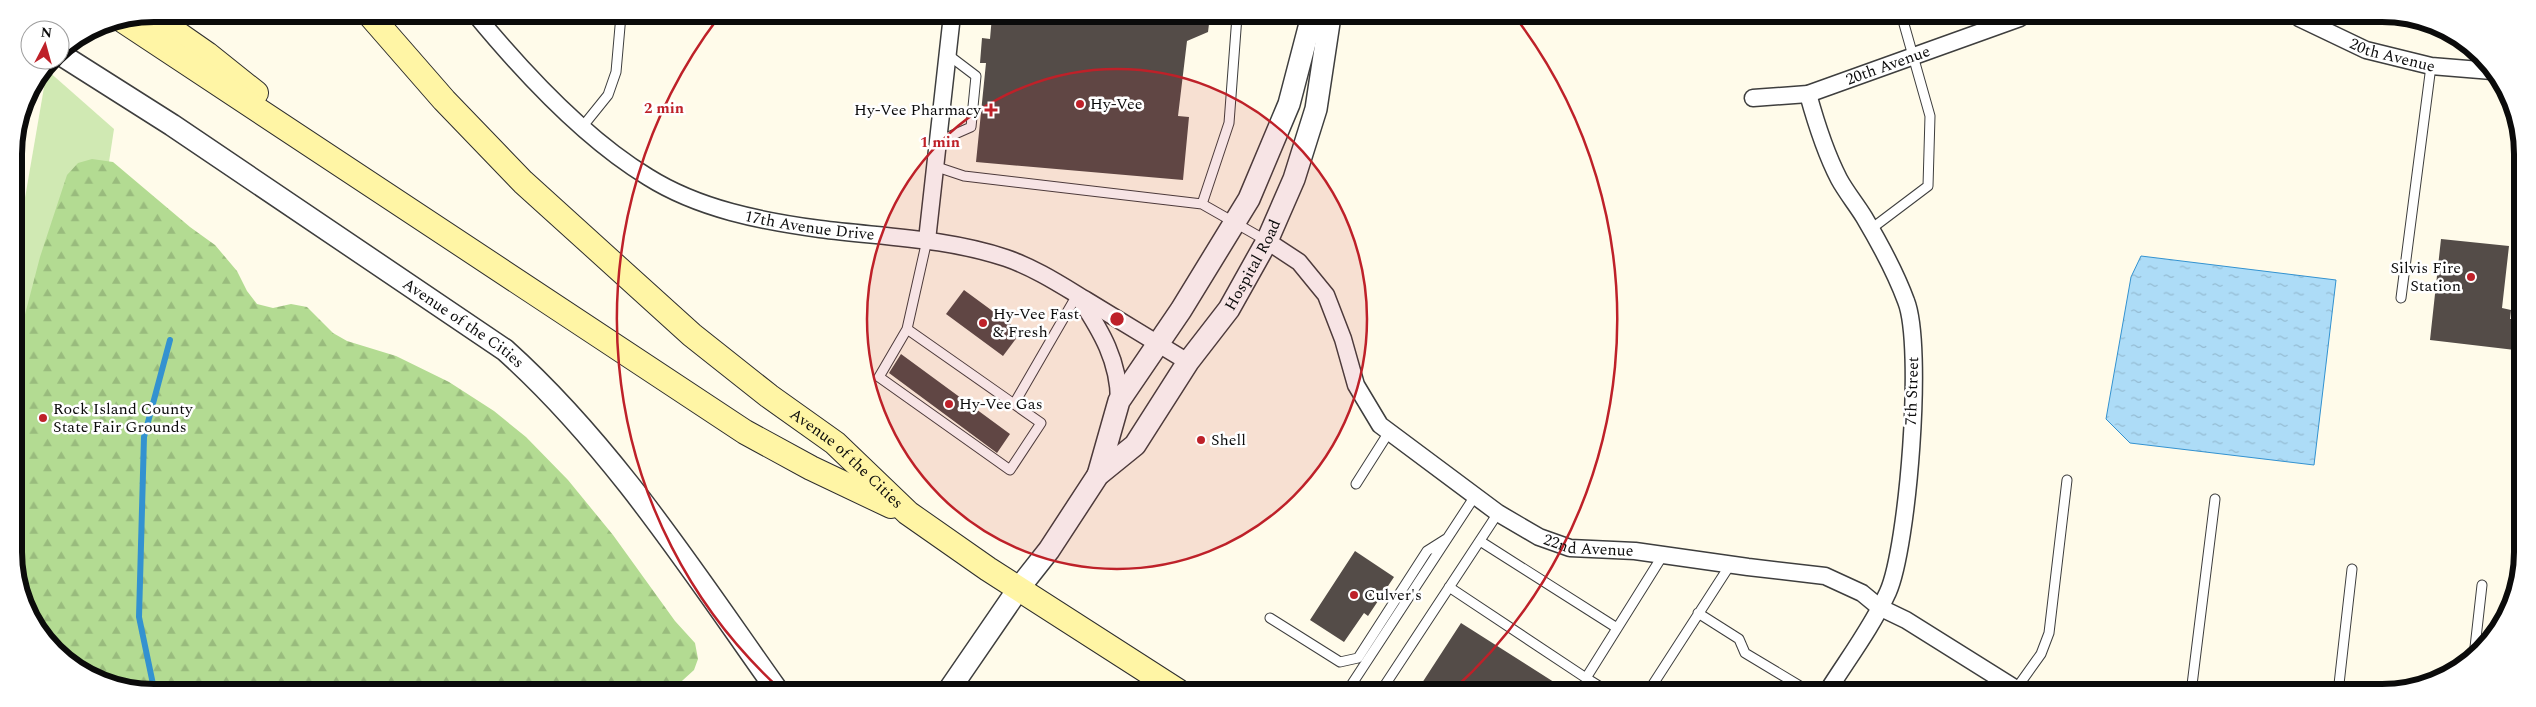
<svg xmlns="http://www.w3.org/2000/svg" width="2536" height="707" font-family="Spectral,serif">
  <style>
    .grass { fill: #d0e9b3 }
    .forest { fill: url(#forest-firs) }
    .water { fill: url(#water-ripples); stroke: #3392d0 }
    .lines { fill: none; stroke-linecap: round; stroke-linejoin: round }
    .stream { stroke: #3392d0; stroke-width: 6 }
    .building { fill: #544c48 }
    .service-casing { stroke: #3e3e3e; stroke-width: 11 }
    .minor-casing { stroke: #3e3e3e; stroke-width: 19 }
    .tertiary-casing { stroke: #3e3e3e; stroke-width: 24 }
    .secondary-casing { stroke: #2d2d2d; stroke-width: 26 }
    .service { stroke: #fff; stroke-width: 9 }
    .minor { stroke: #fff; stroke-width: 16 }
    .tertiary { stroke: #fff; stroke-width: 21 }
    .secondary { stroke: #fff5a5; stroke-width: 24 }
    .ring { fill: none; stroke: #be2129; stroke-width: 2.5 }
    .poi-dot { fill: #be2129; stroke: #fff; stroke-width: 2 }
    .labels { text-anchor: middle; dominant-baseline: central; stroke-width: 5; stroke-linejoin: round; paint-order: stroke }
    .street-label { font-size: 16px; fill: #0b0b0b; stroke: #fff }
    .poi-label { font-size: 16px; fill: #0b0b0b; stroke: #fff; text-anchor: start }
    .rim { fill: none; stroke: #0b0b0b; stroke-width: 6 }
    .centre { fill: #be2129; stroke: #fff; stroke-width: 2.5 }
    .ring-label { font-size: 15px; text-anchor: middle; font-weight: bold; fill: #be2129; stroke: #fff; stroke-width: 5; stroke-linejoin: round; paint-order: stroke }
  </style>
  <defs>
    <pattern id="forest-firs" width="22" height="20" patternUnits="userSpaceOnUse" patternTransform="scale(1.25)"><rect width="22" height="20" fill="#b3db92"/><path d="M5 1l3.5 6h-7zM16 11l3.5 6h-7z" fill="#99bb7d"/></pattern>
    <pattern id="water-ripples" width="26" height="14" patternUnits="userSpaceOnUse" patternTransform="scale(1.25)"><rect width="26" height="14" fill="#addcf7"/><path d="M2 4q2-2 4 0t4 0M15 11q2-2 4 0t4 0" fill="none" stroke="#94bbd2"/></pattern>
  </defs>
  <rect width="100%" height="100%" fill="#fffbea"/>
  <path class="grass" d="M47 70 114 129 39 625 16 579 15 256Z"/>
  <path class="forest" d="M92 159 113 162 190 227 215 245 237 271 247 291 257 304 273 308 291 304 307 307 333 333 347 341 396 356 449 382 494 411 526 437 568 480 613 535 675 621 695 643 698 659 694 670 672 690 119 689 49 645 16 579 15 373 22 326 40 257 67 175 78 163Z"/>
  <path class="water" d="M2141 256 2336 280 2314 465 2130 443 2106 419 2131 277Z"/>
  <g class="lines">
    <path class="stream" d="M154 689 139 617 144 437 170 340"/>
  </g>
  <path class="building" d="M992 16H1210L1208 32 1187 41 1178 116 1189 117 1183 180 976 162 986 63H980L982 38 990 39Z
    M2441 239 2509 246 2502 308 2511 310 2510 319H2518L2515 350 2430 340Z
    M964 290 1021 332 1003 356 946 314Z
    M901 354 1010 434 997 453 889 373Z
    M1355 551 1394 577 1368 616 1364 613 1344 642 1310 620Z
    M1461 623 1568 691H1434L1422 683Z"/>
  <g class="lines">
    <g class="service-casing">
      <path id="service" d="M583 126 608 95 616 72 621 15
        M937 142 971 127 976 76 947 54
        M934 166 964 176 1202 204 1267 241
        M1202 204 1229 123 1237 16
        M1871 229 1928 186 1930 116 1902 17
        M2401 298 2431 66
        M907 329 1041 423 1010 470 879 377 907 329 927 240
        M1014 404 1077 295
        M1356 484 1389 432
        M1480 541 1617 628
        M1449 587 1586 678 1663 555
        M1698 613 1739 639 1745 653 1810 692
        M1270 618 1340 662 1358 658 1427 551 1446 539
        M2474 656 2482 585
        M1586 678 1607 691
        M2016 689 2041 654 2049 633 2067 480
        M1350 691 1348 690 1475 496
        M1381 691 1498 513
        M1648 692 1730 565
        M2191 693 2215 499
        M2338 693 2352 569"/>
    </g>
    <g class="minor-casing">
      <g id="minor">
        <path id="s1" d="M475 14C522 71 585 139 648 177 699 209 761 221 820 229 882 237 946 238 1006 258 1035 268 1061 285 1086 300 1120 321 1154 341 1188 362"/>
        <path id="s2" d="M2299 18 2366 50 2431 66 2492 71"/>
        <path d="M1808 94C1816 123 1825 152 1839 179 1846 192 1856 204 1864 217 1880 244 1895 271 1906 301 1924 346 1908 547 1888 592 1872 627 1847 660 1827 692"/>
        <path id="s3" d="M1753 98 1808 94 2020 18"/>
        <path d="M927 240 952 15"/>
        <path id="s4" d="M1267 241 1299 262 1326 295 1343 339 1356 385 1380 425 1498 513 1539 537 1570 548 1635 551 1748 567 1825 576 1862 593 1879 607 1906 620 2021 692"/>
        <path d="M1080 299C1101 331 1119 361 1119 401"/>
      </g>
    </g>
    <g class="tertiary-casing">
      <g id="tertiary">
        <path id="s5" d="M60 54 172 125 505 350C613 447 693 572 777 690"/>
        <path d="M1098 475 1119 401 1181 310 1249 199 1289 104 1312 16"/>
        <path id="s6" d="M949 690 1019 588 1049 550 1098 475 1135 445 1188 362 1229 309 1267 241 1294 179 1316 109 1330 16"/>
      </g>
    </g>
    <g class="secondary-casing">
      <g id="secondary">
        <path id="s7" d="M369 14 444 100 523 182 692 335 769 396 835 443 908 513 988 569 1178 691"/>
        <path d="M151 15 207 54 256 93"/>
        <path d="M122 20 745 432 811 468 891 506"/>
      </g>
    </g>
    <use href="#service" class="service"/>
    <use href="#minor" class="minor"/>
    <use href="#tertiary" class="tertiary"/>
    <use href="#secondary" class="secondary"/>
  </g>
  <circle cx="1117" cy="319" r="250" fill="#be2129" fill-opacity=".12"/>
  <g class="ring">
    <circle cx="1117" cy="319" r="250"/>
    <path d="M779 688A500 500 0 0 1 718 18M1516 18A500 500 0 0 1 1452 691"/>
  </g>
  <g class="poi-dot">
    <circle cx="1080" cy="104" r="5"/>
    <path d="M988.5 102.5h5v5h5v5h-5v5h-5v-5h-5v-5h5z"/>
    <circle cx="2471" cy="277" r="5"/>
    <circle cx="983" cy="323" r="5"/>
    <circle cx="949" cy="404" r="5"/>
    <circle cx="43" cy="418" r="5"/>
    <circle cx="1201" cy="440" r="5"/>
    <circle cx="1354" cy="595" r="5"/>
  </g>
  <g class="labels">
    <g class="street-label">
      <text stroke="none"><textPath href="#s2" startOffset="101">20th Avenue</textPath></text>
      <text stroke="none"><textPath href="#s3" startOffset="140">20th Avenue</textPath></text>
      <text stroke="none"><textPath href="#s1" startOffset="409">17th Avenue Drive</textPath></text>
      <text stroke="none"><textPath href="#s6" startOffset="525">Hospital Road</textPath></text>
      <text stroke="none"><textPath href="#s5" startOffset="485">Avenue of the Cities</textPath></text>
      <text transform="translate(1912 391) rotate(-88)">7th Street</text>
      <text stroke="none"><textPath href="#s7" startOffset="654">Avenue of the Cities</textPath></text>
      <text stroke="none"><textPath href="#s4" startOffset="468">22nd Avenue</textPath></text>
    </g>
    <g class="poi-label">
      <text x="1090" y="104">Hy-Vee</text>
      <text x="981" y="110" text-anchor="end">Hy-Vee Pharmacy</text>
      <text x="2461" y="268" text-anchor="end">Silvis Fire<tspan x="2461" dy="18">Station</tspan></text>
      <text x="993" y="314">Hy-Vee Fast<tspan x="993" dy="18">&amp; Fresh</tspan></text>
      <text x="959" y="404">Hy-Vee Gas</text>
      <text x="53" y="409">Rock Island County<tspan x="53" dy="18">State Fair Grounds</tspan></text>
      <text x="1211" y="440">Shell</text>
      <text x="1364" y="595">Culver's</text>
    </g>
  </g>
  <path d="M0 0H2536V707H0ZM154 22H2382A132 132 0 0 1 2514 154V552A132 132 0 0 1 2382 684H154A132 132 0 0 1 22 552V154A132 132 0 0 1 154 22Z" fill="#fff" fill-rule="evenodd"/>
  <path class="rim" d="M154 22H2382A132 132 0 0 1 2514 154V552A132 132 0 0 1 2382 684H154A132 132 0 0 1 22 552V154A132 132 0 0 1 154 22Z"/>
  <circle cx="1117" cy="319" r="8" class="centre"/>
  <g class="ring-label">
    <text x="664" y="113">2 min</text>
    <text x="940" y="147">1 min</text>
  </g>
  <g transform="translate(45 45) rotate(6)"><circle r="24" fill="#ffffff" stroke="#9d9d9d"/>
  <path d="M0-4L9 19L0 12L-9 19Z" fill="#be2129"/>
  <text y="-8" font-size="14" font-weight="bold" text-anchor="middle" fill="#0b0b0b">N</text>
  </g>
</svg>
